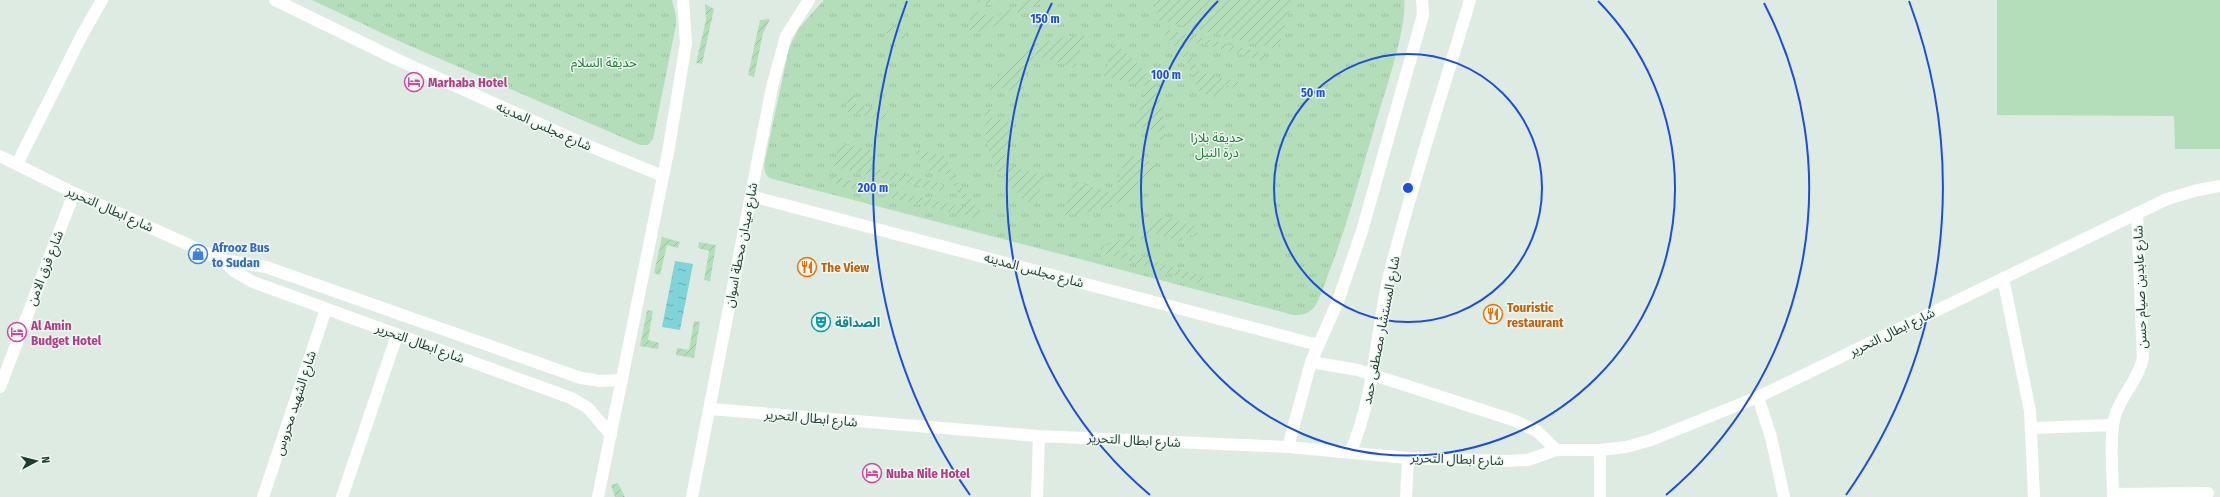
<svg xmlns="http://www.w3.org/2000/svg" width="2220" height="497" font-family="'Fira Sans Condensed','Noto Sans Arabic',sans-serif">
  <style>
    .park { fill: url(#park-tufts) }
    .garden { fill: url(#garden-furrows) }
    .pitch { fill: #b4deba }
    .water { fill: url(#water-ripples) }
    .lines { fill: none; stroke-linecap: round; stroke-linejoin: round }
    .minor { stroke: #fff; stroke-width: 12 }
    .tertiary { stroke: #fff; stroke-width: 12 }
    .ring { fill: none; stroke: #1d4ed8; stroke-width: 2 }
    .labels { text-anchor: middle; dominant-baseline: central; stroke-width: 3; stroke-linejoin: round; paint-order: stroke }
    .park-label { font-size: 13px; fill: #25763a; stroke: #eef7f2 }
    .hotel-label { font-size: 13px; font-weight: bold; fill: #b23c85; stroke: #eef7f2; text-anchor: start }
    .street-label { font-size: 13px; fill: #1e3c30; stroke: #eef7f2 }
    .shop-label { font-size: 13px; font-weight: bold; fill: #366cbe; stroke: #eef7f2; text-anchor: start }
    .food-label { font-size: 13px; font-weight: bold; fill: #c56008; stroke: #eef7f2; text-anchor: start }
    .culture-label { font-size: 13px; font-weight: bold; fill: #0d838f; stroke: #eef7f2; text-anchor: start }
    .centre { fill: #1d4ed8; stroke: #eef7f2; stroke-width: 2 }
    .ring-label { font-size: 12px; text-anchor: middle; font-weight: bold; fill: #1d4ed8; stroke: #eef7f2; stroke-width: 3; stroke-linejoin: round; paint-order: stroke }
  </style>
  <defs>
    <pattern id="park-tufts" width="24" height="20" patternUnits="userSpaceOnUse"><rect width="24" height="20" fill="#b4deba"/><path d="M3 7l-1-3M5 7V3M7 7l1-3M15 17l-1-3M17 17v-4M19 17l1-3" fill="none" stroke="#9abfa0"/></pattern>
    <pattern id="garden-furrows" width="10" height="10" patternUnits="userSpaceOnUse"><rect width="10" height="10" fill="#b4deba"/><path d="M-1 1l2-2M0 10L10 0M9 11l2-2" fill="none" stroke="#9abfa0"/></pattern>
    <pattern id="water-ripples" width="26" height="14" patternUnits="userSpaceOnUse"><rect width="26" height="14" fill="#80d3d6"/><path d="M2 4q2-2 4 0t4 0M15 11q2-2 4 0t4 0" fill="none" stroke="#68acae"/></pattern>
  </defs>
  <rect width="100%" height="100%" fill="#deebe3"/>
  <path class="park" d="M312 0H672L676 16V25L653 139 648 145H640L401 42Z
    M824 0H1404C1408 28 1381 103 1373 133 1359 179 1347 227 1329 272 1325 283 1321 296 1315 306 1310 314 1302 315 1294 315L769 178 765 172 764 165 789 48 799 28Z"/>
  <path class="garden" d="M972 0H1000L992 6Z
    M1029 0H1046L1043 3 1014 14 983 33 967 29 973 11 995 17Z
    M1155 0H1292L1278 49 1158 20Z
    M705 4 714 9 702 64 696 63 706 20Z
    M770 19 763 33 754 77 748 75 760 20Z
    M887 24 908 32 905 40 884 32Z
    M1167 29 1266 54 1264 61 1180 38 1200 72 1241 83 1239 89 1224 85 1220 98 1200 92 1186 60 1164 34Z
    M1071 36H1084L1075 68 1034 55 1021 94 997 87 995 94 989 92C1008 59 1033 41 1071 36Z
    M1113 44C1151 67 1166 97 1165 141L1159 140 1161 132 1136 126 1146 86 1104 76Z
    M850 93 854 94 853 103 887 111 884 120 845 111Z
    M985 108 991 109 989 117 1014 123 1003 164 1044 175 1035 207C997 183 982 152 985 108Z
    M839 143 875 151 871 167 942 184 945 192 834 167Z
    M917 150 945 156 956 181 983 214 980 219 830 183 832 176 967 208 947 174 927 170 929 161 915 158Z
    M1126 154 1153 162 1155 155 1160 157C1139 198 1109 213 1063 215L1074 181 1114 194Z
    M1165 216 1199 228 1196 237 1184 233 1181 242 1154 233 1118 250 1205 277 1203 284 1100 252 1101 247 1136 235Z
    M662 237 680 242 678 248 667 245 660 275 654 273Z
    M699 242 716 245 710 281 704 280 709 251 698 248Z
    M647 310 653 311 648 340 659 343 658 349 640 346Z
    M694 321 700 322 694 358 676 355 677 348 689 350Z
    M618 483 625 497H615L611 485Z"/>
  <path class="pitch" d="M1997 0H2220V149H2175L2174 116 1997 115Z"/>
  <path class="water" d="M675 261 693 264 680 330 662 327Z"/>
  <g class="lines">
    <path class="minor" d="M275 0 396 59 584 144 663 176
      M0 156 74 193 222 260 266 267 581 378 600 381 622 380
      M17 164 82 35 102 0
      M751 196 1318 345
      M222 260 234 271 253 282 571 398 588 408 611 435
      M2003 278 2030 411 2034 497
      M0 387 74 193
      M1758 397 1771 437 1784 497
      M711 409 1039 436 1288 447
      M2033 428 2113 425
      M2113 494 2208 493
      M342 497 397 335
      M598 497 669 147 686 43 683 0
      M692 497 772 87 786 36 809 0
      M1037 497 1039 436
      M1406 497 1408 458
      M1600 497V450
      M2113 497C2113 475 2109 437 2115 416 2121 395 2138 381 2143 358L2137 213"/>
    <path class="tertiary" d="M1422 0 1423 15 1362 231 1338 301 1311 362 1288 447 1408 458 1507 461 1528 460 1556 450H1600L1626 447 1651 440 1758 397 2167 199 2198 190 2220 186
      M1311 362 1358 370 1513 420 1537 431 1556 450
      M1350 453C1375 396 1375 335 1389 276 1412 183 1443 92 1470 0
      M263 497 326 309"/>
  </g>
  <g class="ring">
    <circle cx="1408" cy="188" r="134"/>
    <path d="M1598 1A267 267 0 1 1 1218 1"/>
    <path d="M1150 495A401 401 0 0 1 1052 3M1764 3A401 401 0 0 1 1666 495"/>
    <path d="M970 495A535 535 0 0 1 907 1M1909 1A535 535 0 0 1 1846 495"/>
  </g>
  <defs>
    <g id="hotel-ring" transform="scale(1)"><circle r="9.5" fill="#eef7f2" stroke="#d1479c" stroke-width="1.5"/><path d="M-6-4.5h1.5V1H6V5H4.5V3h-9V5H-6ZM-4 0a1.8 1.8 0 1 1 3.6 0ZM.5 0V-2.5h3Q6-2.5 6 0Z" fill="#d1479c"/></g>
    <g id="shop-ring" transform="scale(1)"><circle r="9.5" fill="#eef7f2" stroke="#3f7fe0" stroke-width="1.5"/><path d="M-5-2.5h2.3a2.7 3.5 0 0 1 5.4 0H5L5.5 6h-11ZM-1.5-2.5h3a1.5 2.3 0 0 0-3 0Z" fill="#3f7fe0"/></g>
    <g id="restaurant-ring" transform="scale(1)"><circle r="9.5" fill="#eef7f2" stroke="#e8710a" stroke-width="1.5"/><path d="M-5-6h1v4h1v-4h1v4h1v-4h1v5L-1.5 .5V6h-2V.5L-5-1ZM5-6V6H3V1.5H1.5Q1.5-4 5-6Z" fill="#e8710a"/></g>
    <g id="theatre-ring" transform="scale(1)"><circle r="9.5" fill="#eef7f2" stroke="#0f9aa8" stroke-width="1.5"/><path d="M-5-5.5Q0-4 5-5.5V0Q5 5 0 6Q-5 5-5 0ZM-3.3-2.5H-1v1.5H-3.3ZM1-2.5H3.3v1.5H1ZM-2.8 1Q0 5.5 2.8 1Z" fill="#0f9aa8"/></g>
  </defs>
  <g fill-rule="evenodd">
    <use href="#hotel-ring" x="414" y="82"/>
    <use href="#shop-ring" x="198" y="254"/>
    <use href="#restaurant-ring" x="807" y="267"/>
    <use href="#restaurant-ring" x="1493" y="314"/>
    <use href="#theatre-ring" x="821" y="322"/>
    <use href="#hotel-ring" x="17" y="332"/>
    <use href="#hotel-ring" x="872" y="473"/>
  </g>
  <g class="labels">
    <g class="park-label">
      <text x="604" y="62">حديقة السلام</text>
      <text x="1217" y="137">حديقة بلازا<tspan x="1217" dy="15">درة النيل</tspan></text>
    </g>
    <g class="hotel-label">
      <text x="428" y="82">Marhaba Hotel</text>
      <text x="31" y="325">Al Amin<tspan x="31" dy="15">Budget Hotel</tspan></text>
      <text x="886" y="473">Nuba Nile Hotel</text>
    </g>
    <g class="street-label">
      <text transform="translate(544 126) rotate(24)">شارع مجلس المدينه</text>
      <text transform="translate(110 209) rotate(24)">شارع ابطال التحرير</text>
      <text transform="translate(741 245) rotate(-79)">شارع ميدان محطة اسوان</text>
      <text transform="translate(45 268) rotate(-69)">شارع فرق الامن</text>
      <text transform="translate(1034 270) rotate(15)">شارع مجلس المدينه</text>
      <text transform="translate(2140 287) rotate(-92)">شارع عابدين صيام حسن</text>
      <text transform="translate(1381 330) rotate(-79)">شارع المستشار مصطفى حمد</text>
      <text transform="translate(1892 332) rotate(-26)">شارع ابطال التحرير</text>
      <text transform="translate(420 343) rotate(20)">شارع ابطال التحرير</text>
      <text transform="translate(295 403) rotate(-72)">شارع الشهيد محروس</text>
      <text transform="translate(811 418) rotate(5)">شارع ابطال التحرير</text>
      <text transform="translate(1134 440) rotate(3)">شارع ابطال التحرير</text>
      <text transform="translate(1457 459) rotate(2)">شارع ابطال التحرير</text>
    </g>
    <g class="shop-label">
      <text x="212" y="247">Afrooz Bus<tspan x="212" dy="15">to Sudan</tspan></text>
    </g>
    <g class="food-label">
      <text x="821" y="267">The View</text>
      <text x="1507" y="307">Touristic<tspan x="1507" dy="15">restaurant</tspan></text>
    </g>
    <g class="culture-label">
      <text x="835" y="322">الصداقة</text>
    </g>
  </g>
  <circle cx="1408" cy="188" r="6" class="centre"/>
  <g class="ring-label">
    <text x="1045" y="23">150 m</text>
    <text x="1166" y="79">100 m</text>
    <text x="1313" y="97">50 m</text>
    <text x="873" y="192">200 m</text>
  </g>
  <g transform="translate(36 461) rotate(83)" stroke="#eef7f2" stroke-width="3" paint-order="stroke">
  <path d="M0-3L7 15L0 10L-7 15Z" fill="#1e3c30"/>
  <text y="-6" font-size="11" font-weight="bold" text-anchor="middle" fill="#1e3c30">N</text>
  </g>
</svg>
